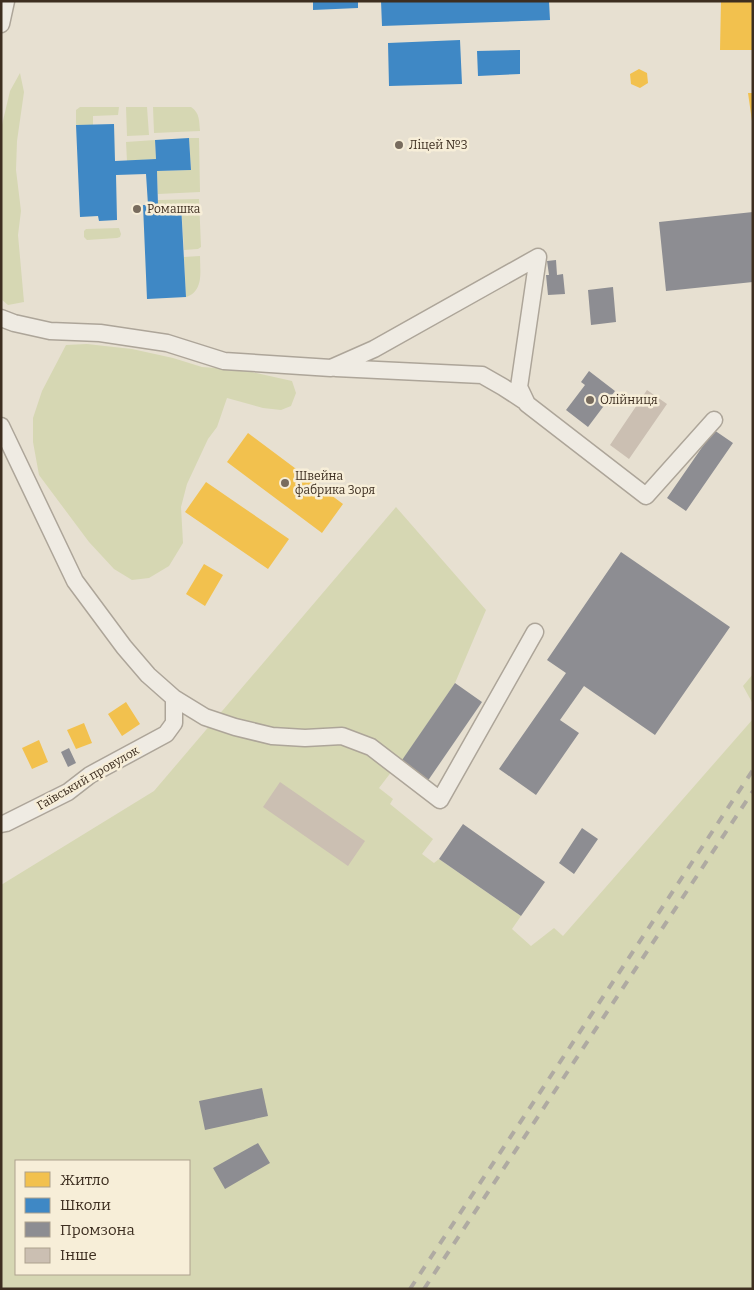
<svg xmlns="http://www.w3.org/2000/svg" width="754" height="1290" font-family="Bitter,serif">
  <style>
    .green { fill: #d6d7b3; fill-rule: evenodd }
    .homes { fill: #f2c14e }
    .schools { fill: #3f88c5 }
    .industry { fill: #8d8d92 }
    .building { fill: #cbbfb2 }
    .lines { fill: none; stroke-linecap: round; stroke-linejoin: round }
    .street-casing { stroke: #ada599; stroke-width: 19 }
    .street { stroke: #efebe3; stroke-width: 16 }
    .rail { stroke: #afaaa2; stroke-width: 4; stroke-dasharray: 9 9; stroke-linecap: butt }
    .poi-dot { fill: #786c5e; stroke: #f7eed8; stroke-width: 2 }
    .labels { text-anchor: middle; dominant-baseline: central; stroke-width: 5; stroke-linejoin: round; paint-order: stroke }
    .poi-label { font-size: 12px; fill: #3d2e20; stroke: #f7eed8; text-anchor: start }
    .street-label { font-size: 12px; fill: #3d2e20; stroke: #f7eed8 }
  </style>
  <rect width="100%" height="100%" fill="#e7e0d1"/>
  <path class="green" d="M20 73 24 92 17 141 16 170 21 211 18 235 24 302 8 305 1 299V129L10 91Z
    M80 107H119L118 115 93 116V125H76V110Z
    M126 107H147L149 135 127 136Z
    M153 107H191C200 113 199 121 200 131L154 133Z
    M189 138H199L200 192 158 194 157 171 191 170Z
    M155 140 156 159 127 161 126 142Z
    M199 199 201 247 198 249 184 250 181 204 158 205V200Z
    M119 228 121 234 120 237 117 238 87 240 84 237V231L86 229Z
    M200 256C200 272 204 291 186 297L184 257Z
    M87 344 132 349 173 358 202 367 243 370 292 381 296 393 291 406 281 410 263 408 227 398 217 427 208 439 187 484 181 507 183 543 169 566 149 578 132 580 114 569 89 542 39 475 33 442V418L42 391 66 345Z
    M396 507 486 610 455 683 394 773 392 771 379 788 393 799 390 804 433 839 422 854 434 863 439 859 521 916 512 929 531 946 554 928 563 936 753 719V1289H1V885L154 791ZM16 1161H189V1274H16Z
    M753 674V704L743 686Z"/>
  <path class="homes" d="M721 1H753L752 50H720Z
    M639 69 647 73 648 83 640 88 631 84 630 74Z
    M748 93H753V121H752Z
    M248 433 343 504 322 533 227 462Z
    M206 482 289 539 268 569 185 512Z
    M204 564 223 575 205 606 186 594Z
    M126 702 140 724 122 736 108 714Z
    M84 723 92 743 76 749 67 730Z
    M39 740 48 762 32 769 22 748Z"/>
  <path class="schools" d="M313 1H358V8L313 10Z
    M381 1H549L550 20 382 26Z
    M460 40 462 84 389 86 388 43Z
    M520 50V74L478 76 477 51Z
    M114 124 115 161 156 159 155 140 189 138 191 170 157 171 158 205 181 204 186 297 147 299 143 205H148L146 174 116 175 117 220 99 221 98 216 80 217 76 125Z"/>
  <path class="industry" d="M753 212V282L666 291 659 222Z
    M556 260 557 275 563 274 565 294 548 295 546 275H549L547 261Z
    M613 287 616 322 591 325 588 290Z
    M589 371 615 391 588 427 566 410 585 385 581 382Z
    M714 430 733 443 686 511 667 498Z
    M621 552 730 627 655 735 584 686 560 720 579 733 536 795 499 769 566 673 547 660Z
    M455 683 482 702 427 782 400 763Z
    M69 748 76 763 68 767 61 752Z
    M463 824 545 882 521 916 439 859Z
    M582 828 598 839 574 874 559 863Z
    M262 1088 268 1116 205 1130 199 1101Z
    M258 1143 270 1163 225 1189 213 1168Z"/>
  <path class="building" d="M647 390 667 404 629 459 610 445Z
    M280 782 365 841 348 866 263 807Z"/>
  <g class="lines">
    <g class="street-casing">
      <path id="street" d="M1 24 6 1
        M1 318 14 323 50 331 100 333 167 343 224 361 331 368 374 349 538 257 519 387 527 404 646 496 714 420
        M336 368 482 375 503 387 526 402
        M1 426 75 581 124 647 148 675 174 698 205 717 235 727 272 736 305 738 342 736 371 747 440 800 535 632
        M1 824 6 823 68 792 90 775 166 734 174 723V698"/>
    </g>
    <use href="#street" class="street"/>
    <path class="rail" d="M410 1289 753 770
      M424 1289 753 791"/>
  </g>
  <g class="poi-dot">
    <circle cx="399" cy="145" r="5"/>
    <circle cx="137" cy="209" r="5"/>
    <circle cx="590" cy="400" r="5"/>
    <circle cx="285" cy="483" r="5"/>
  </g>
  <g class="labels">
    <g class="poi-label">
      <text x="409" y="145">Ліцей №3</text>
      <text x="147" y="209">Ромашка</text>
      <text x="600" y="400">Олійниця</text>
      <text x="295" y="476">Швейна<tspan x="295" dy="14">фабрика Зоря</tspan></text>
    </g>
    <g class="street-label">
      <text transform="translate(88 778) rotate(-30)">Гаївський провулок</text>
    </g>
  </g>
  <rect width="754" height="1290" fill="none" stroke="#3d2e20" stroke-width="5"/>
  <rect x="15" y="1160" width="175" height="115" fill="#f7eed8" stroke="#ada18e"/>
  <rect x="25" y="1172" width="25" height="15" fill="#f2c14e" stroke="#ada18e"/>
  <text x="60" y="1185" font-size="15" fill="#3d2e20">Житло</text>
  <rect x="25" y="1198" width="25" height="15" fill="#3f88c5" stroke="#ada18e"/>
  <text x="60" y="1210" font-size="15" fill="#3d2e20">Школи</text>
  <rect x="25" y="1222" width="25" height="15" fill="#8d8d92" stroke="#ada18e"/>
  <text x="60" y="1235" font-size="15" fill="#3d2e20">Промзона</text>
  <rect x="25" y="1248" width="25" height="15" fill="#cbbfb2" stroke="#ada18e"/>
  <text x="60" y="1260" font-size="15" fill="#3d2e20">Інше</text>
</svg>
